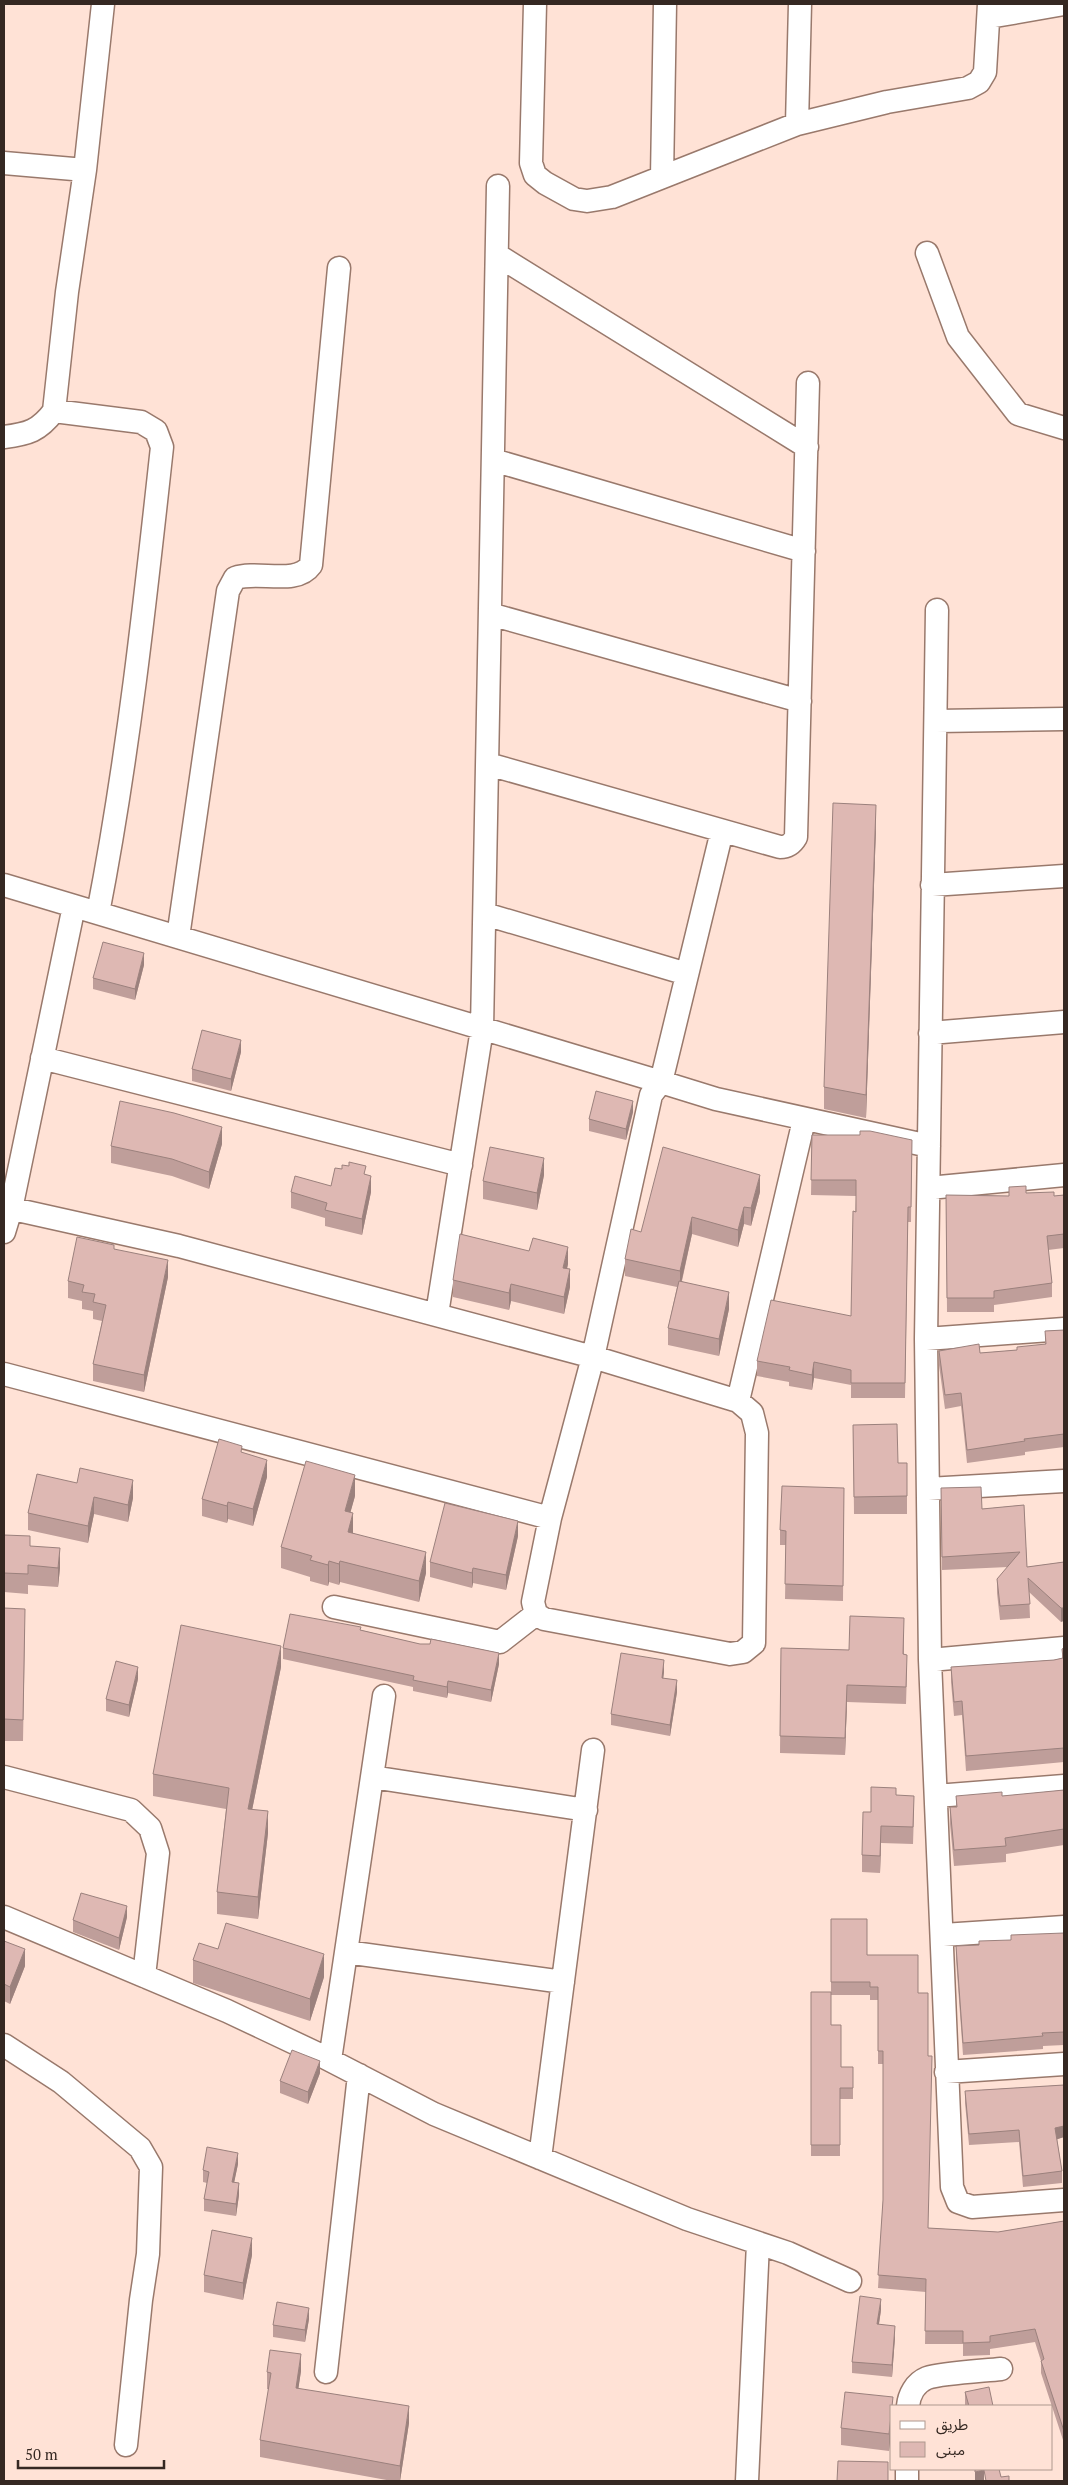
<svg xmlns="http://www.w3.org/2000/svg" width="1068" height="2485" font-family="'PT Serif','Noto Sans Arabic',serif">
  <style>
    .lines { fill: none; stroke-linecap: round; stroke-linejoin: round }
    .minor-casing { stroke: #99796c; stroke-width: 25 }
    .minor { stroke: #fff; stroke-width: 22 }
    .wall { fill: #bf9e9a }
    .shaded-wall { fill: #9b817d }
    .building { fill: #deb8b3; stroke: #9b817d }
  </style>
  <rect width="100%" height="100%" fill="#ffe2d6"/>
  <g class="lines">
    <g class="minor-casing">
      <path id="minor" d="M535 4 531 163 535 175 545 183 574 199 587 201 612 197 797 124 887 102 968 88 979 82 985 72 989 4
        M989 17 1064 4
        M797 124 800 4
        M4 163 85 170
        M662 177 665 4
        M927 253 958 337 1018 414 1064 428
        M497 255 807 447
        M54 411 141 422 156 431 162 447C145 603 128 759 98 913
        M4 437C28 434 39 431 54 411L67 292 85 170 103 4
        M493 460 804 551
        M937 610 926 1339 930 1660 952 2187 958 2202 972 2207 1064 2200
        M490 614 800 701
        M937 721 1064 719
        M488 764 780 847C788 847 792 844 796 837L808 383
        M4 885 661 1082 722 831
        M932 885 1064 876
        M485 914 687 974
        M178 937 228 591 235 578C259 570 296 586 311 565L339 268
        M930 1033 1064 1022
        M42 1058 461 1165
        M929 1188 1064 1175
        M4 1207 179 1246 593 1357 738 1401 752 1413 757 1433 754 1643 743 1652 730 1654 544 1619 536 1614 533 1602 550 1518 593 1357 651 1095 661 1082 716 1099 929 1146
        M4 1232 11 1209 74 906
        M437 1314 482 1029 498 186
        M926 1339 1064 1329
        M4 1374 550 1518
        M738 1401 804 1120
        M928 1489 1064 1481
        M334 1607 500 1642 536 1614
        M930 1660 1064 1648
        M4 1777 131 1810 150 1828 158 1853 144 1976
        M372 1777 586 1810
        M936 1796 1064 1786
        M4 1917 227 2011 318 2054 434 2114 687 2219 788 2253 850 2281
        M943 1935 1064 1927
        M346 1952 563 1982
        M4 2045 61 2082 140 2148 151 2167 148 2254 141 2300 126 2445
        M330 2060 384 1696
        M946 2072 1064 2064
        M540 2158 593 1750
        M326 2372 359 2075
        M908 2406C909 2395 915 2383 927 2378 942 2373 982 2371 1001 2369
        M747 2481 758 2243
        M907 2481V2469"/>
    </g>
    <use href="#minor" class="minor"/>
  </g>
  <path class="wall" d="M876 827 866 1118 824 1109V1087Z
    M144 965 135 1000 93 989V978Z
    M241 1052 231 1091 192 1081V1069Z
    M633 1112 626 1140 589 1131V1119Z
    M812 1135 912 1140 911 1222H908L905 1398H851V1385L814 1378 812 1390 789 1386V1382L757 1376V1361L851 1316 856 1196 811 1195Z
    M222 1144 209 1189 172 1176 111 1163V1146Z
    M366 1174 371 1192 362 1235 325 1226V1218L291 1208V1192L331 1186Z
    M544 1175 537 1210 483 1199V1181Z
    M1009 1187 1026 1193 1054 1196 1064 1195V1248L1048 1250 1052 1283V1297L994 1305V1312H947L946 1195 1009 1196Z
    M760 1192 751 1226 744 1224 738 1247 692 1234 682 1281 729 1309 719 1356 668 1345V1328L677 1287 625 1276V1259L641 1232Z
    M114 1249 168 1277 144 1392 93 1381V1364L102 1321 93 1319V1311L82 1309V1301L68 1298V1281Z
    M568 1264 567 1269 570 1287 564 1314 511 1301 509 1310 453 1297V1280Z
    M1064 1330V1447L1025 1452V1455L967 1463 961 1406 945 1409 939 1365V1351L980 1353 1017 1350 1045 1344V1331Z
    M853 1425 898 1463H907V1514H854Z
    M242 1453 267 1477 253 1526 228 1519 227 1523 202 1516V1499Z
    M37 1474 133 1498 128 1522 94 1514 88 1543 28 1530V1513Z
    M844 1488 843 1601 785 1599 786 1545H780V1530Z
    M941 1488 982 1509 1024 1505 1027 1567 1064 1562 1061 1622 1029 1592 1030 1618 1000 1620 997 1593V1579L1008 1567 942 1570Z
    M355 1496 350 1513 353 1533 426 1573 419 1602 340 1582 339 1585 329 1582 328 1586 310 1581V1577L281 1568V1547Z
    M4 1535 30 1546 60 1568 58 1587 28 1585V1594L4 1592Z
    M518 1536 506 1590 473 1583 472 1588 430 1577V1562Z
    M4 1608 25 1630 23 1741H4Z
    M361 1630 499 1664 491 1702 448 1693 447 1698 413 1691V1687L283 1659V1648Z
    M904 1635V1654L907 1672 906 1704 847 1702 845 1755 780 1753 781 1648 849 1650Z
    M1064 1648V1762L966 1771 962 1715 954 1716 951 1682V1667L1054 1660 1062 1658V1649Z
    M281 1667 252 1810 268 1833 258 1919 217 1914V1892L226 1809 153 1796V1774Z
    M664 1672 663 1678 677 1692 670 1736 611 1725V1714Z
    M138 1679 129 1717 106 1711V1699Z
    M1064 1790V1845L1006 1854V1862L954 1866 950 1824V1807H956V1796H1002Z
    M896 1795 914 1813 913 1844 881 1843 880 1873 862 1872V1855L871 1812Z
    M127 1917 119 1950 73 1932V1920Z
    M831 1919 867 1955 918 1993 928 2228 998 2232 1064 2221V2443L1041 2373V2361L1035 2342 990 2349V2355L963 2356V2344H925L926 2292 878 2288 883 2200V2064H878V2000H870V1995H831V2025L841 2067H853V2099H840V2156H811V1992H831Z
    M1064 1933V2045L1043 2046V2049L963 2055 956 1959V1946L979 1945 1011 1940Z
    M4 1941 25 1966 10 2004 4 2001Z
    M218 1949 324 1977 310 2021 193 1983V1960Z
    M320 2073 308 2104 280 2093V2081Z
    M1064 2085V2137L1057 2139 1062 2171V2183L1023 2187 1019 2142 969 2145 965 2103V2091Z
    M238 2164 234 2182 239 2195 236 2216 204 2211V2199L207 2183 203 2182V2170Z
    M252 2255 243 2300 204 2292V2275Z
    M881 2310 879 2324 895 2337 892 2377 852 2373V2362Z
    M309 2319 305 2342 273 2337V2325Z
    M301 2371 298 2389 409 2423 400 2481H392L260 2457V2440L269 2389H267V2372Z
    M965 2392 993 2406H965Z
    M893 2406 889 2451 841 2445V2428Z"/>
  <path class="shaded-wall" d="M876 805V827L866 1118V1095Z
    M144 953V965L135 1000V989Z
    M241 1040V1052L231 1091V1079Z
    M633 1101V1112L626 1140V1129Z
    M222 1127V1144L209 1189V1172Z
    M544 1158V1175L537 1210V1193Z
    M760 1175V1192L751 1226V1208Z
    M371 1176V1192L362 1235V1219Z
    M744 1207V1224L738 1247V1230Z
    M692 1217V1234L680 1288V1271Z
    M568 1247V1264L563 1285V1268Z
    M168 1260V1277L144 1392V1375Z
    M570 1269V1287L564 1314V1297Z
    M511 1284V1301L509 1310V1293Z
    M729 1292V1309L719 1356V1339Z
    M814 1362V1378L812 1390V1375Z
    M267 1460V1477L253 1526V1509Z
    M355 1475V1496L345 1532V1511Z
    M133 1480V1498L128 1522V1505Z
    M94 1497V1514L88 1543V1526Z
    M228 1502V1519L227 1523V1506Z
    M353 1513V1534L348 1532Z
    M518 1521V1536L506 1590V1575Z
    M60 1548V1568L58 1587V1568Z
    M426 1552V1573L419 1602V1581Z
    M329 1561V1582L328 1586V1565Z
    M340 1561V1582L339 1585V1564Z
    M473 1568V1583L472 1588V1573Z
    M1061 1608H1064V1621L1061 1622Z
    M281 1646V1667L248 1830V1809Z
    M499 1653V1664L491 1702V1690Z
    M664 1660V1672L662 1689V1678Z
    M138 1667V1679L129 1717V1705Z
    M677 1680V1692L670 1736V1725Z
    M448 1681V1693L447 1698V1687Z
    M847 1685V1702L845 1755V1738Z
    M268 1811V1833L258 1919V1897Z
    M881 1826V1843L880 1873V1856Z
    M127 1906V1917L119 1950V1938Z
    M25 1949V1966L10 2004V1987Z
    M324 1954V1977L310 2021V1999Z
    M320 2061V2073L308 2104V2092Z
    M1064 2126V2137L1055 2140V2128Z
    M238 2153V2164L232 2193V2182Z
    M239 2183V2195L236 2216V2204Z
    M252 2238V2255L243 2300V2283Z
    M881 2299V2310L877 2336V2324Z
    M309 2308V2319L305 2342V2330Z
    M895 2326V2337L892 2377V2365Z
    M301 2354V2371L296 2405V2388Z
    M409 2406V2423L400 2481V2466Z
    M892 2408V2425L889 2451V2434Z
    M984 2470V2481H975V2472Z"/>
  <path class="building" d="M833 803 876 805 866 1095 824 1087Z
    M103 942 144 953 135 989 93 978Z
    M202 1030 241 1040 231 1079 192 1069Z
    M596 1091 633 1101 626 1129 589 1119Z
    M120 1101 174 1113 222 1127 209 1172 172 1159 111 1146Z
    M860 1131H870L912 1140 911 1207H908L905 1383H851V1370L814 1362 812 1375 789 1370 790 1367 757 1361 771 1300 851 1316 853 1211 856 1212V1180H811L812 1135H860Z
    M490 1147 544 1158 537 1193 483 1181Z
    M663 1147 760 1175 751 1208 744 1207 738 1230 692 1217 680 1271 625 1259 631 1229 641 1232Z
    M349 1162 366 1166 364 1174 371 1176 362 1219 325 1210 327 1203 291 1192 295 1176 331 1186 335 1168 342 1169V1165L349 1166Z
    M1026 1186V1193L1054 1192V1196L1064 1195V1234L1047 1236 1052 1283 994 1291V1298H947L946 1195 1009 1196V1187Z
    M460 1234 529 1251 533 1238 568 1247 563 1268 570 1269 564 1297 511 1284 509 1293 453 1280Z
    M77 1237 114 1245V1249L168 1260 144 1375 93 1364 106 1305 93 1302 95 1294 82 1292 84 1285 68 1281Z
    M679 1281 729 1292 719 1339 668 1328Z
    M1064 1330V1434L1024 1439 1025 1441 967 1450 961 1393 945 1395 939 1351 979 1344 980 1353 1017 1350V1347L1046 1344 1045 1331Z
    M897 1424 898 1463H907V1496L854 1497 853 1425Z
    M219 1439 242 1446 241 1452 267 1460 253 1509 228 1502 227 1506 202 1499Z
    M306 1461 355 1475 345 1511 353 1513 348 1532 426 1552 419 1581 340 1561 339 1564 329 1561 328 1565 310 1560 312 1556 281 1547Z
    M80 1468 133 1480 128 1505 94 1497 88 1526 28 1513 37 1474 77 1483Z
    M782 1486 844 1488 843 1586 785 1584 786 1531 780 1530Z
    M981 1487 982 1509 1024 1505 1027 1567 1064 1562V1608H1061L1028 1578 1030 1604 1000 1606 997 1579 1020 1552 942 1557 941 1488Z
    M445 1503 518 1521 506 1575 473 1568 472 1573 430 1562Z
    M4 1535 30 1536V1546L60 1548 58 1568 28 1565V1574L4 1573Z
    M4 1608 25 1609 23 1720 4 1719Z
    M290 1614 361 1627 360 1630 420 1644H430L431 1639 499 1653 491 1690 448 1681 447 1687 413 1680 414 1676 283 1648Z
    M850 1616 904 1618 903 1654 907 1655 906 1687 847 1685 845 1738 780 1736 781 1648 849 1650Z
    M181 1625 281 1646 248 1809 268 1811 258 1897 217 1892 229 1788 153 1774Z
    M1064 1648V1748L966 1756 962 1701 954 1702 951 1667 1054 1660 1063 1658 1062 1649Z
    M621 1653 664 1660 662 1678 677 1680 670 1725 611 1714Z
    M116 1661 138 1667 129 1705 106 1699Z
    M871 1787 896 1788V1795L914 1796 913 1827 881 1826 880 1856 862 1855 863 1812H871Z
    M1064 1790V1829L1005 1838 1006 1846 954 1850 950 1807H957L956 1796 1002 1792V1796Z
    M81 1893 127 1906 119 1938 73 1920Z
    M831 1919H867V1955H918V1993H928V2056H932L928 2228 998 2232 1064 2221V2431L1041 2361 1044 2359 1035 2329 990 2336V2342L963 2343V2331H925L926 2279 878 2275 883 2200V2051H878V1987H870V1982H831Z
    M226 1923 324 1954 310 1999 193 1960 199 1943 218 1949Z
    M1064 1933V2032L1042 2033 1043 2036 963 2043 956 1946 979 1945V1941L1011 1940V1935Z
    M4 1941 25 1949 10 1987 4 1984Z
    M811 1992H831V2025H841V2067H853V2088H840V2145H811Z
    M292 2050 320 2061 308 2092 280 2081Z
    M1064 2085V2126L1055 2128 1062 2171 1023 2176 1019 2130 969 2134 965 2091Z
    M207 2147 238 2153 232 2182 239 2183 236 2204 204 2199 209 2172 203 2170Z
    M212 2230 252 2238 243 2283 204 2275Z
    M860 2296 881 2299 877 2324 895 2326 892 2365 852 2362Z
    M277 2302 309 2308 305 2330 273 2325Z
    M270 2350 301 2354 296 2388 409 2406 400 2466 260 2440 271 2373 267 2372Z
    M989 2387 993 2406H969L965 2392Z
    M845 2392 893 2397 889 2434 841 2428Z
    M838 2461 888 2462V2481H837Z
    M975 2469H999L1001 2477 1009 2476V2481H986L984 2470 975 2472Z"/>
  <rect width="1068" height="2485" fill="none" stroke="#352822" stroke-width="10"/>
  <rect x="890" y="2405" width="162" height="65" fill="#ffe2d6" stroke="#ae988e"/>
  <rect x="900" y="2421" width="25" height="8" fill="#ffffff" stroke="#ae988e"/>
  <text x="936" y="2430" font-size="15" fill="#352822">طريق</text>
  <rect x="900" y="2442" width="25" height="15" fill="#deb8b3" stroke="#ae988e"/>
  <text x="936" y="2455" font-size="15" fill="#352822">مبنى</text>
  <path d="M18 2460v8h146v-8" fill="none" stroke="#352822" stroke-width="2.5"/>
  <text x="25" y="2460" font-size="15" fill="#352822" stroke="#ffe2d6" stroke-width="4" paint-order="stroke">50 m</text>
</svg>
